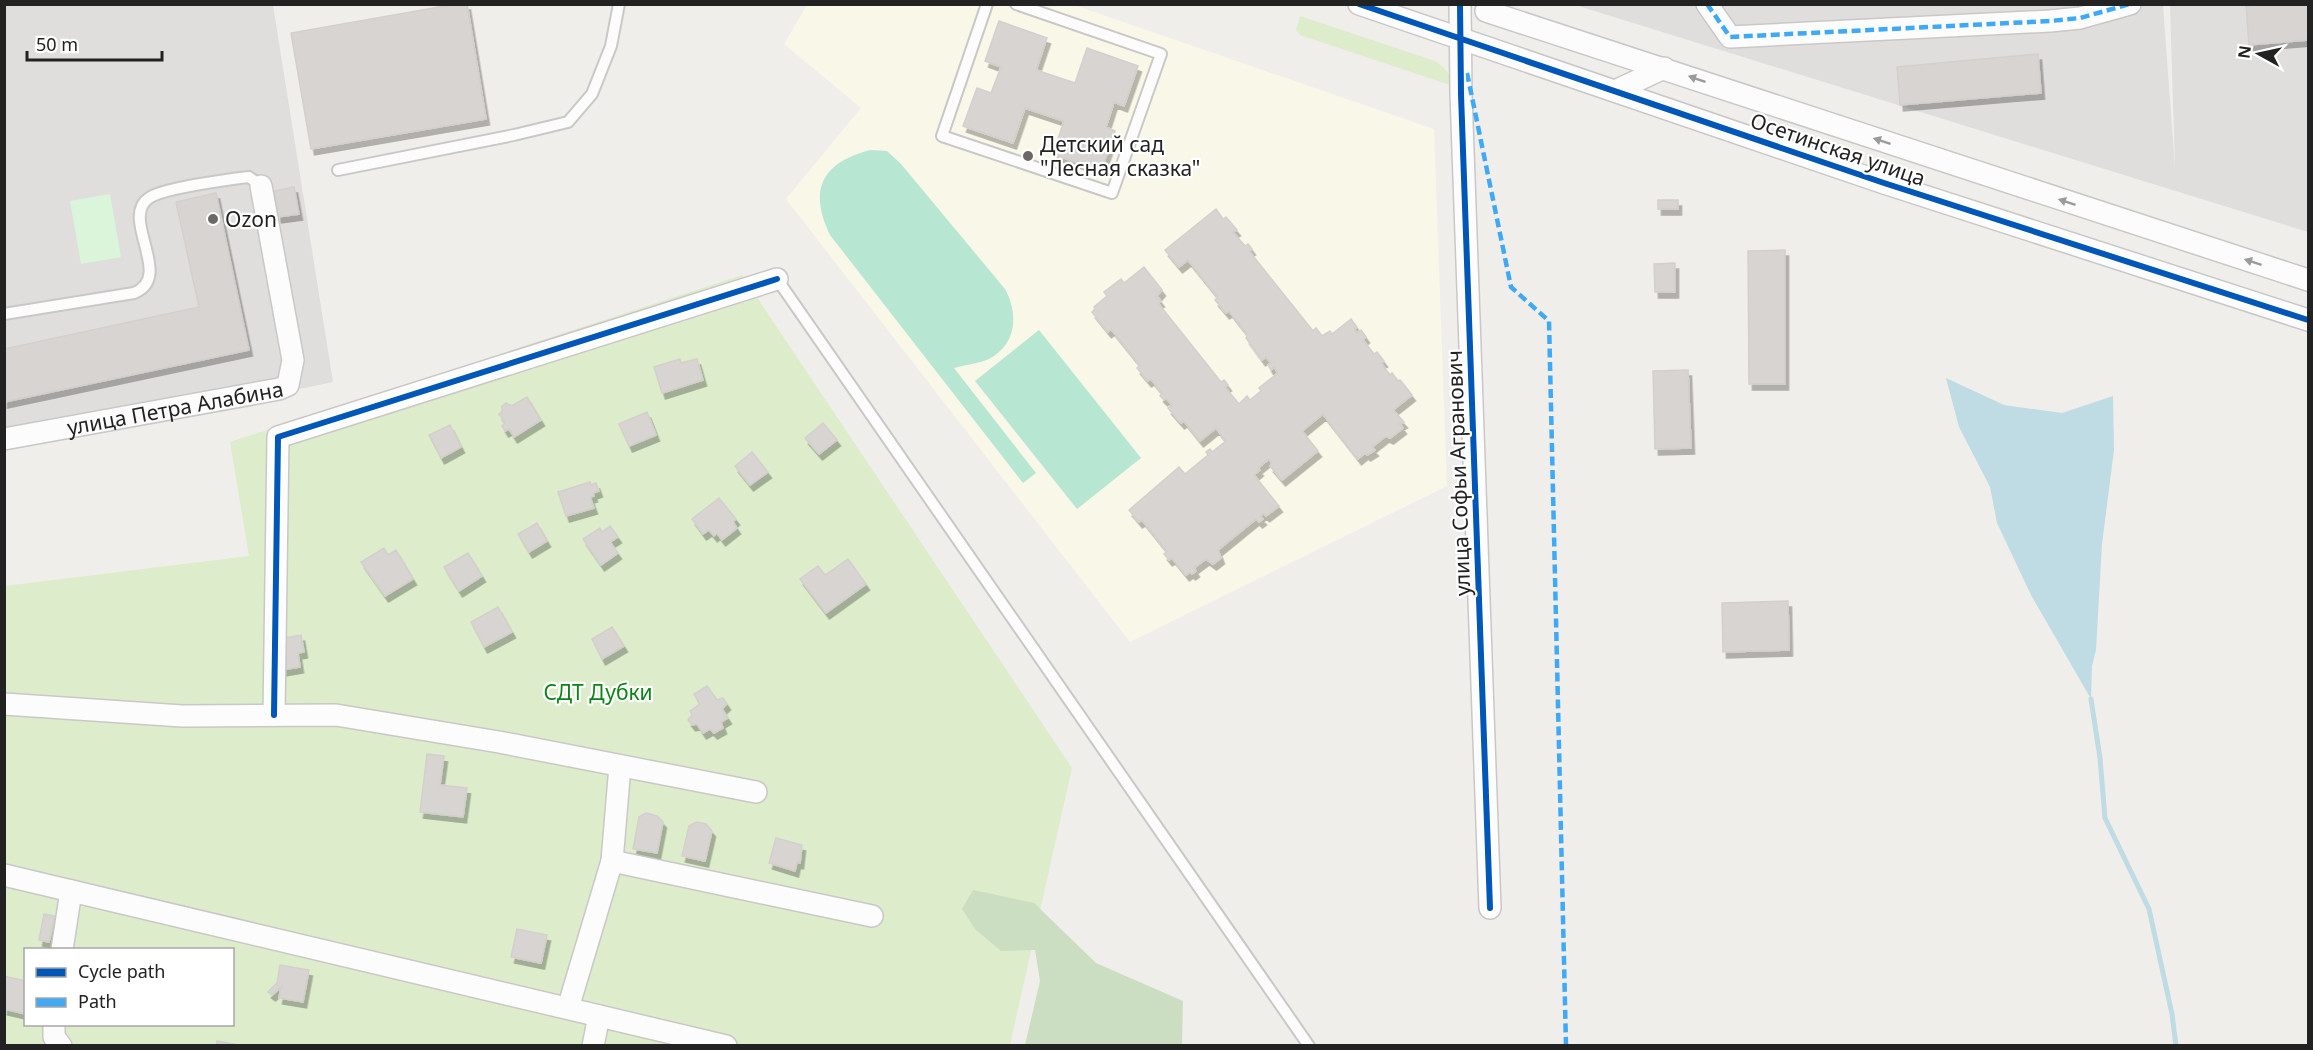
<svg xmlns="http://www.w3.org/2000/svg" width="2313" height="1050" font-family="'Noto Sans',sans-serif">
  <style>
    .residential { fill: #dfdedc }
    .education { fill: #f8f7e8 }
    .grass { fill: #ddeccb; fill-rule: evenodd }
    .forest { fill: #cbdec1 }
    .park { fill: #daf5da }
    .pitch { fill: #b7e6d2 }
    .water { fill: #bfdbe3 }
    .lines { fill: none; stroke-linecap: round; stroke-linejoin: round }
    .stream { stroke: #bfdbe3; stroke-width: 5 }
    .building { fill: #d7d4d2; stroke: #d3d0cc; stroke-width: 1.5; filter: url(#shadow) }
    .lane-casing { stroke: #c9c8c7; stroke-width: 14 }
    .street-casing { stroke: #c9c8c7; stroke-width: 24 }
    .lane { stroke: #fdfcfc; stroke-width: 10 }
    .street { stroke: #fdfcfc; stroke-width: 21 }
    .quiet { stroke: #3fa9f5; stroke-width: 4.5; stroke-dasharray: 9 4.5; stroke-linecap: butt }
    .cycleway-casing { stroke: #fff; stroke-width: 10 }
    .cycleway { stroke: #0057b8; stroke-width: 6 }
    .oneway { fill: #9a9a9a }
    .poi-dot { fill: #6a6968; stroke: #fff; stroke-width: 2 }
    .labels { text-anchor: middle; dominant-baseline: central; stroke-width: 4.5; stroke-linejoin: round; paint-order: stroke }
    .poi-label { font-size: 21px; fill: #222; stroke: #fff; text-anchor: start }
    .street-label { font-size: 21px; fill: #222; stroke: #fff }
    .park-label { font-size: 21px; fill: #0c8416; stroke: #fff }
  </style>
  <defs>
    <filter id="shadow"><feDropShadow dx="3.5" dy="6" stdDeviation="0" flood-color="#0004"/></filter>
  </defs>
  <rect width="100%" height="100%" fill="#f0eeeb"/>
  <path class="residential" d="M5 5H273L333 382 5 449Z
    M1575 5H2163L2175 168 2170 5H2308V232Z"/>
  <path class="education" d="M807 5H1074L1434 129 1447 486 1130 642 786 199 861 108 784 44Z"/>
  <path class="grass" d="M1300 16 1435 61C1445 68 1451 74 1453 86L1300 35 1296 30Z
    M742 275 1072 768 1010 1045H5L4 586 249 556 230 442ZM26 950H232V1024H26Z"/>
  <path class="forest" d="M973 890 1034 903 1096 963 1183 1001 1182 1045H1025L1040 981 1035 950 1001 951 975 929 962 909Z"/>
  <path class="park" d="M110 194 121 257 81 264 70 201Z"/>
  <path class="pitch" d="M870 150 887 151 901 164 1005 289C1017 311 1018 340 994 356 982 364 967 364 954 368L1036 473 1023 483 830 235C808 189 822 163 870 150Z
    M1039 330 1141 458 1077 509 975 381Z"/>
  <path class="water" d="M1946 378 2004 405 2062 413 2113 396 2114 450 2102 544 2096 650 2092 666 2091 699 2031 595 1997 523 1990 487 1959 427Z"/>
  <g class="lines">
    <path class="stream" d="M2091 699 2100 758 2105 818 2149 909 2172 1014 2176 1046"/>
  </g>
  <path class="building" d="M456 4H467L486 119 311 149 291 33Z
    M2271 4H2308V40L2249 45 2246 6Z
    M999 21 1047 38 1036 70 1075 83 1087 48 1138 66 1124 106 1114 102 1106 127 1115 131 1101 171 1053 154 1064 121 1025 108 1013 143 963 126 977 88 991 93 1001 67 985 61Z
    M2038 54 2041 93 1900 105 1897 67Z
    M294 187 299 214 278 217 274 191Z
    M216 193 249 350 4 402V349L199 307 176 202Z
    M1658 200H1678V209H1658Z
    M1216 209 1223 219 1226 217 1237 230 1233 232 1245 246 1248 244 1252 249 1249 251 1313 331 1316 328 1322 336 1330 331 1332 334 1351 319 1357 327 1354 329 1357 333 1361 330 1366 337 1363 340 1374 354 1377 352 1384 361 1381 363 1390 375 1392 373 1398 381 1400 380 1412 395 1393 410 1404 422 1400 424 1403 428 1390 438 1386 436 1372 447 1375 450 1367 455 1365 453 1358 459 1323 414 1302 431 1318 451 1282 480 1270 466 1272 464 1269 459 1258 468 1260 470 1254 475 1279 506 1266 516 1264 513 1260 516 1263 519 1259 522 1256 519 1218 550 1221 558 1213 564 1206 559 1194 568 1196 571 1192 574 1190 572 1186 575 1172 558 1169 560 1164 554 1167 551 1142 520 1139 522 1129 510 1179 467 1185 474 1208 455 1206 452 1210 449 1212 452 1226 441 1216 428 1200 441 1184 421 1181 423 1168 408 1172 405 1166 398 1164 400 1160 396 1162 393 1151 379 1148 381 1137 368 1140 365 1111 329 1108 332 1092 312 1095 309 1094 307 1107 296 1104 292 1121 279 1124 283 1144 267 1162 290 1157 296 1161 301 1158 303 1221 382 1224 380 1228 385 1225 387 1239 404 1247 396 1250 400 1261 391 1259 388 1278 373 1274 367 1271 370 1268 365 1271 363 1266 357 1262 360 1246 338 1248 335 1229 311 1226 313 1215 300 1218 297 1188 260 1179 267 1165 250Z
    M1785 250V384H1749L1748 251Z
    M1675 263V292H1655L1654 264Z
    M680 359 681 363 697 359 703 380 662 393 654 367Z
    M1688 370 1691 448 1655 449 1653 371Z
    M527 397 541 420 514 437 509 429 505 431 502 426 505 423 499 414 502 412V406L506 403 512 406Z
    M647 412 656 435 629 446 619 424Z
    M823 423 837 440 819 454 805 438Z
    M450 425 461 447 441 458 429 435Z
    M752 452 768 472 750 485 735 466Z
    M590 482 591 485 596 483 599 491 593 493 594 496 590 497 594 508 566 516 558 492Z
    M719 498 736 519 733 522 737 528 722 540 717 533 714 536 709 530 703 534 692 519Z
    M537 523 547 541 529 552 518 534Z
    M610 526 618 537 610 542 618 553 601 565 583 539 600 528 602 532Z
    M384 548 388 555 396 550 413 579 385 596 361 562Z
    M468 553 482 576 459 591 444 567Z
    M848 559 866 584 826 613 800 579 818 566 825 575Z
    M1788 601 1789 650 1723 652 1722 603Z
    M498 607 512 632 484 647 471 622Z
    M612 627 624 646 602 659 592 639Z
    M301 635 304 652 298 653 300 667 271 672 266 641Z
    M707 686 717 700 723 698 727 704 722 709 728 718 721 722 723 728 714 733 710 729 703 733 697 724 692 725 688 720 692 715 690 711 700 704 694 694Z
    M427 754 444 756 440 785 467 788 463 817 420 812Z
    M646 813 657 816 663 822 657 853 633 849 639 817Z
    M696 822 706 824 712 831 705 861 682 856 689 826Z
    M776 838 802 845 800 863 797 862 795 871 769 863Z
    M44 914 55 916 49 942 39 940Z
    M517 929 547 935 541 963 511 957Z
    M280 965 309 970 303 1002 279 998 281 987 272 995 268 992 277 983Z
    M4 976 26 981V1014L4 1009Z
    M217 1041 244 1046H216Z"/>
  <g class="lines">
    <g class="lane-casing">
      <path id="lane" d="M987 4 942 136 1112 193 1161 54 1016 4
        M338 170 514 135 568 122 592 94 611 46 619 4
        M777 279 1309 1046
        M4 314 134 293C175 277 119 218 149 198 163 188 220 181 240 178L249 177 261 186"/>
    </g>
    <g class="street-casing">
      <g id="street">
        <path d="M1359 4 1884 183 2308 320"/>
        <path d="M1460 4 1461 94 1490 908"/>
        <path d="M1707 4 1730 37 2050 21 2080 18 2130 4"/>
        <path d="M1486 11 2308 280"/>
        <path d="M1615 91 1664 68"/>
        <path id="s1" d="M4 439 279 389 288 385 293 360 261 186"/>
        <path d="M4 704 182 716 336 715 499 742 756 792"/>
        <path d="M274 715 278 437 777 279"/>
        <path d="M612 861 872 916"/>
        <path d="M4 875 726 1046"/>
        <path d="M62 950 71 891"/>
        <path d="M568 1008 612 861 620 766"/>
        <path d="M54 1024V1037L61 1046"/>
        <path d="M593 1046 599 1016"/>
      </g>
    </g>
    <use href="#lane" class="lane"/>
    <use href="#street" class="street"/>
    <path class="quiet" d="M1707 4 1730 37 2050 21 2080 18 2130 4
      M1467 73 1511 287 1549 321 1566 1046"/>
    <g class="cycleway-casing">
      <path id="cycleway" d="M1359 4 1884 183 2308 320
        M1460 4 1461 94 1490 908
        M274 715 278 437 777 279"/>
    </g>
    <use href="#cycleway" class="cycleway"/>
  </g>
  <defs><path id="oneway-solid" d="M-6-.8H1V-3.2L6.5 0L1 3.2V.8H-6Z" transform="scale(1.5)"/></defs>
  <g class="oneway">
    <use href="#oneway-solid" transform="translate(1697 79) rotate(-161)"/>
    <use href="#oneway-solid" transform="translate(1882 141) rotate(-162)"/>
    <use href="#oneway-solid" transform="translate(2067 202) rotate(-162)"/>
    <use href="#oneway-solid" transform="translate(2253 262) rotate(-162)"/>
  </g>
  <g class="poi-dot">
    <circle cx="1028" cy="156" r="6"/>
    <circle cx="213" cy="219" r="6"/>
  </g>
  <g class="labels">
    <g class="poi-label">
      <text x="1040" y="144">Детский сад<tspan x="1040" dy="24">"Лесная сказка"</tspan></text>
      <text x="225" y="219">Ozon</text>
    </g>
    <g class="street-label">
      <text transform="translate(1838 149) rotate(19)">Осетинская улица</text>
      <text stroke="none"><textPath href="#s1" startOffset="174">улица Петра Алабина</textPath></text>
      <text transform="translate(1458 473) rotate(-92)">улица Софьи Агранович</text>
    </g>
    <g class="park-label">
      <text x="598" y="692">СДТ Дубки</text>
    </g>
  </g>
  <rect width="2313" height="1050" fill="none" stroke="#222222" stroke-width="12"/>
  <rect x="24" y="948" width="210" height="78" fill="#ffffff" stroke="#a7a7a7" stroke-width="1.5"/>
  <rect x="36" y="968" width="30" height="9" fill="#0057b8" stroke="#a7a7a7" stroke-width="1.5"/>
  <text x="78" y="978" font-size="18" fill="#222222">Cycle path</text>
  <rect x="36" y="998" width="30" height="9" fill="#3fa9f5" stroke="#a7a7a7" stroke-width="1.5"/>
  <text x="78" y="1008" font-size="18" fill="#222222">Path</text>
  <g transform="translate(2259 54) rotate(278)" stroke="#ffffff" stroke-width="4.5" paint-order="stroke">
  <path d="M0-4.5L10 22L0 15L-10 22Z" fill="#222222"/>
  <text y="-9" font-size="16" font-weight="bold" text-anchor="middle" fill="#222222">N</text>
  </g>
  <path d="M27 51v9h135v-9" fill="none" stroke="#222222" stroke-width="3"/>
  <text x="36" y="51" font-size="18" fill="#222222" stroke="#ffffff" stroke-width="4.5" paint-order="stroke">50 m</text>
</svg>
